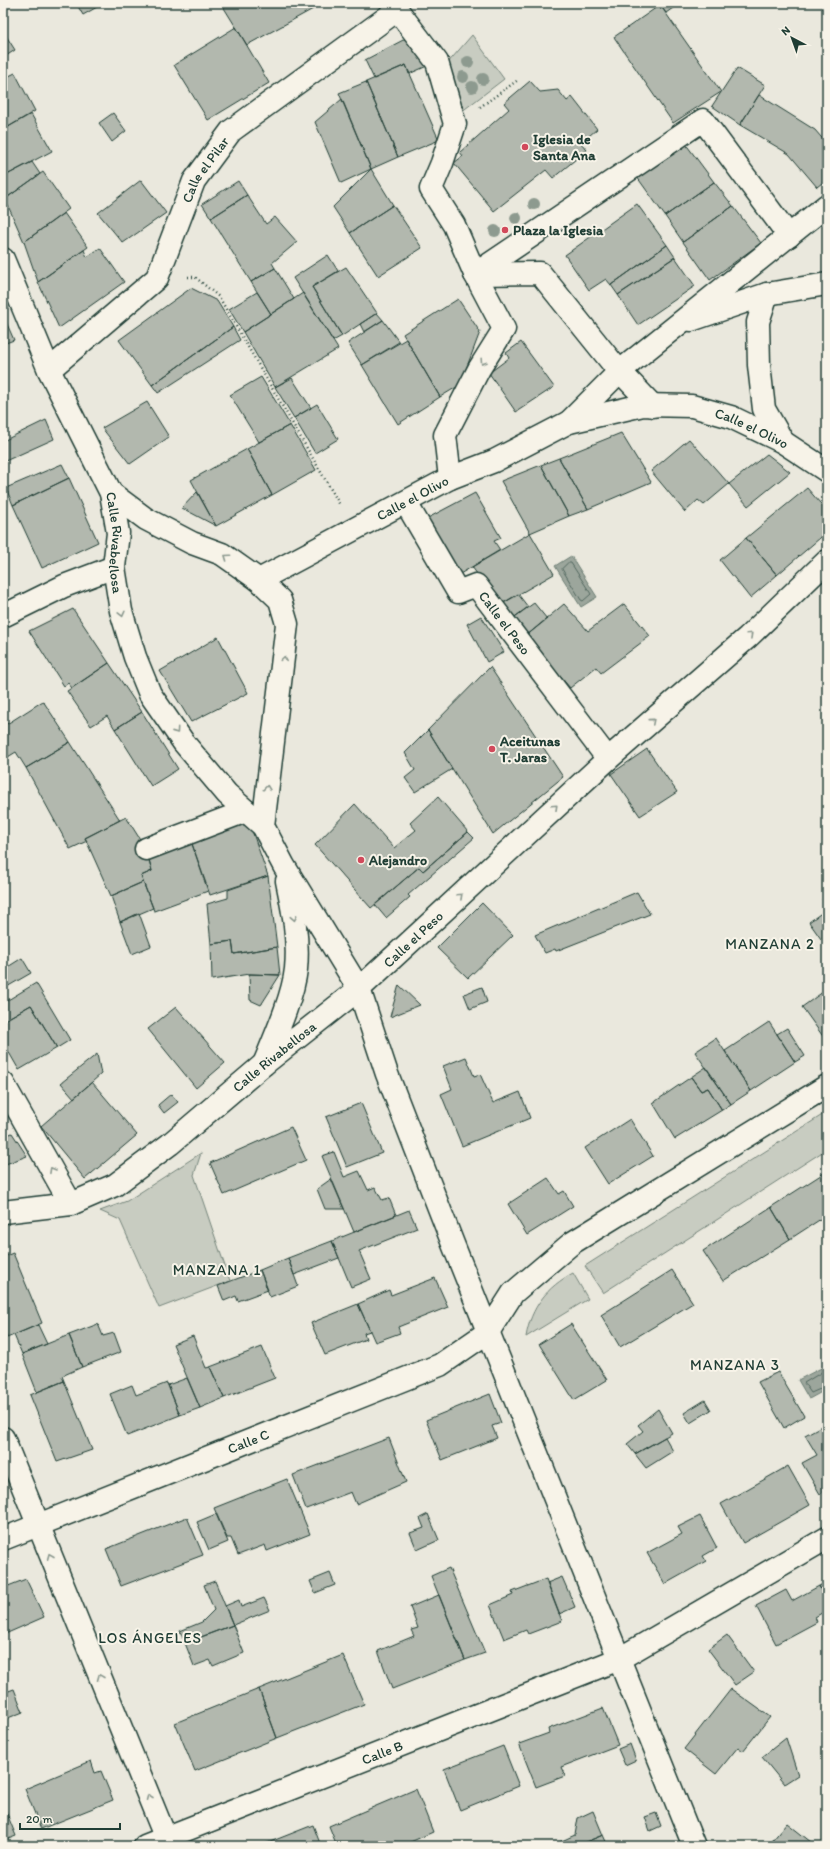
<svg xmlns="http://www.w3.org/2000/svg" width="830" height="1849" font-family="Itim,sans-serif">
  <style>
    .green { fill: #c8ccc1; stroke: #74847a }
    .water { fill: #9ca69c; stroke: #6a7c72 }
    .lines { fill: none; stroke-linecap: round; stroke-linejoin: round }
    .shore { stroke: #51675e; stroke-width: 1 }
    .building { fill: #b2b8ae; stroke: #1f3d34 }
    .minor-casing { stroke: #1f3d34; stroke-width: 25 }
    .path { stroke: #1f3d34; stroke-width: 2.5; stroke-dasharray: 1 3; stroke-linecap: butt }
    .minor { stroke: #f7f3e8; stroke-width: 22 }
    .tree { fill: #8d9a8f }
    .oneway { stroke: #8b988e }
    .poi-dot { fill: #d1495b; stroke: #f7f3e8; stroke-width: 1.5 }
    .labels { text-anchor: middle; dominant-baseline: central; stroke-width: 4; stroke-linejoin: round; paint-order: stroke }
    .poi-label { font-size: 14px; font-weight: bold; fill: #1f3d34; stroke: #f7f3e8; text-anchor: start }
    .street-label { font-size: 14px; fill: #1f3d34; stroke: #f7f3e8 }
    .neighbourhood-label { font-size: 15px; letter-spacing: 1px; fill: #1f3d34; stroke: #f7f3e8 }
  </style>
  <rect width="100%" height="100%" fill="#eae8dd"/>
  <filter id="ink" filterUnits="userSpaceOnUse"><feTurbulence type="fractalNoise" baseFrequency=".025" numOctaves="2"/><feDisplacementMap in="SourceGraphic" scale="8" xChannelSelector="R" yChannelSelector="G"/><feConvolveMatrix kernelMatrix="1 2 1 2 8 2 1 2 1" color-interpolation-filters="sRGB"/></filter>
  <g filter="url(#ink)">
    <path class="green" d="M472 35 504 79 461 112 446 65Z
      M827 1112V1149L603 1293 585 1266Z
      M201 1153 194 1175 230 1281 159 1308 120 1220 100 1211 127 1201Z
      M573 1273 588 1299 526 1337C531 1307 547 1287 573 1273Z"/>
    <path class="water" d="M571 556 597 597 581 607 555 566Z
      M827 1365V1389L809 1399 798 1380Z"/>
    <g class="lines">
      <path class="shore" d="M568 563H571L591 594 583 601 581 600 562 569Z
        M827 1369 804 1383 811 1393 827 1386"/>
    </g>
    <path class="building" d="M76 3H104L83 15Z
      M221 3H324L247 45Z
      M659 3H680L666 13Z
      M660 5 721 92 673 123 614 37Z
      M236 27 269 83 208 120 174 65Z
      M3 31 15 50 3 58Z
      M407 38 427 66 409 74 406 65 374 79 365 60Z
      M406 65 439 140 398 157 366 82Z
      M737 68 765 85 740 125 712 106Z
      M15 73 35 111 3 130V79Z
      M530 81 540 92 558 90 567 101 572 97 597 129 581 143 587 150 553 178 546 170 494 211 454 163 463 156 460 152 509 109 504 103Z
      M366 82 398 157 371 169 339 93Z
      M759 95 815 130 827 144V179L817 187 789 154 740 125Z
      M342 99 371 169 341 183 315 122Z
      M113 113 126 131 112 142 99 123Z
      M31 114 52 151 3 177V130Z
      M685 143 714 182 665 216 637 177Z
      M32 162 40 174 5 199 3 193V177Z
      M371 169 393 205 350 233 333 207Z
      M43 172 69 209 24 242 5 199Z
      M141 180 166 213 123 243 98 213Z
      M238 181 247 195 211 218 202 204Z
      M714 182 733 206 683 242 665 216Z
      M247 195 266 224 275 217 297 242 272 263 275 268 251 282 211 218Z
      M637 204 667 245 611 285 606 279 589 290 565 255Z
      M393 205 422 248 378 276 350 233Z
      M733 206 761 243 710 280 683 242Z
      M64 213 88 247 38 282 24 242Z
      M667 245 675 257 618 295 611 285Z
      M100 248 124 282 59 328 38 282 84 250 87 257Z
      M328 255 338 271 312 287 342 336 333 341 293 278Z
      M675 257 695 286 638 325 618 295Z
      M346 267 377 313 342 336 312 287Z
      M275 268 294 299 271 314 251 282Z
      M191 288 217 301 233 327 152 385 119 340Z
      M257 292 271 314 243 332 229 309Z
      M303 293 338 349 275 387 243 332Z
      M458 299 480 332 460 385 440 397 403 334Z
      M377 313 383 320 364 332 360 324Z
      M3 315 14 340 3 344Z
      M383 320 399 342 362 365 348 343Z
      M233 327 240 340 158 393 152 385Z
      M406 339 440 397 398 424 362 365Z
      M521 342 554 387 516 412 489 373 509 358 506 353Z
      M261 377 290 425 259 442 230 395Z
      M292 378 311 408 294 418 275 387Z
      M147 402 169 437 130 464 102 428Z
      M317 404 338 439 315 453 294 418Z
      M46 420 54 439 3 462V441Z
      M290 425 316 470 272 495 247 449Z
      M621 433 651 482 588 509 559 458Z
      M689 439 729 484 704 505 698 500 685 512 651 471Z
      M247 449 272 495 216 526 191 480Z
      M767 454 790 472 748 506 729 484Z
      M559 458 588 509 569 516 541 465Z
      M62 464 69 478 13 505 6 488Z
      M541 465 569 516 530 533 501 481Z
      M69 478 98 542 42 568 13 505Z
      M807 488 827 511V532L777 575 746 538Z
      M197 492 216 526 182 508Z
      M475 493 501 538 494 541 500 550 460 574 426 519Z
      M530 533 554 574 500 605 472 567Z
      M746 538 777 575 750 598 720 560Z
      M518 594 528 607 512 619 500 605Z
      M534 603 547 619 526 636 512 619Z
      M564 604 588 631 624 604 650 636 601 673 596 667 570 688 526 636Z
      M73 609 109 663 72 688 68 683 64 686 29 631Z
      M481 616 504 652 487 662 467 624Z
      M218 637 248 693 191 722 160 671Z
      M109 663 142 712 115 729 107 716 91 726 67 691Z
      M490 667 563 777 493 834 428 730Z
      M43 701 70 742 26 768 16 752 3 760V717L7 724Z
      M142 712 178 769 151 786 115 729Z
      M428 730 452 769 415 792 405 778 415 770 405 753Z
      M70 742 120 820 85 838 87 841 70 849 26 768Z
      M647 749 677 792 640 816 611 774Z
      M438 797 468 832 423 871 419 867 371 908 315 845 355 804 394 848 416 830 410 823Z
      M126 817 150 855 148 856 152 871 141 876 143 882 111 896 85 838Z
      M249 822 268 876 210 895 191 841Z
      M468 832 474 838 408 895 410 897 386 918 375 905 419 867 423 871Z
      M191 841 208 891 154 911 141 876 152 871 148 856Z
      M268 876 277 947 234 954 232 941 211 944 207 904 228 898V890Z
      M143 882 153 908 120 922 111 896Z
      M637 892 650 914 556 951 555 949 545 953 535 935Z
      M827 895V907L822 899Z
      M482 903 513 935 468 978 437 948Z
      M827 909V935L821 939 809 922Z
      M139 913 151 946 132 954 120 922Z
      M232 941 234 954 277 947 280 975 249 974 212 980 211 944Z
      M22 958 31 973 5 988 3 984V970Z
      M249 974 280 975 261 1005 250 1000Z
      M36 983 70 1040 57 1048 31 1005 3 1021V1003Z
      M399 985 420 1005 390 1017 392 1009Z
      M482 987 487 1002 470 1009 464 994Z
      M827 989V1042L802 1007Z
      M31 1005 57 1048 19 1070 3 1042V1021Z
      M176 1007 225 1063 196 1088 148 1029Z
      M769 1022 795 1062 751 1091 725 1051Z
      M787 1028 805 1056 795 1062 777 1034Z
      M716 1038 751 1091 731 1104 695 1052Z
      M97 1054 101 1074 74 1098 61 1083Z
      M466 1057 474 1076 480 1074 493 1103 520 1092 530 1118 462 1146 441 1094 452 1089 443 1066Z
      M706 1067 731 1104 722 1110 708 1088 701 1091 691 1077Z
      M691 1077 701 1091 708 1088 722 1110 675 1139 653 1103Z
      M92 1082 137 1135 85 1179 41 1126Z
      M171 1094 178 1102 164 1113 158 1105Z
      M361 1103 382 1153 347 1167 326 1117Z
      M630 1119 653 1156 608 1184 585 1148Z
      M291 1127 306 1160 224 1195 210 1163Z
      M12 1133 27 1156 3 1165V1137Z
      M334 1152 344 1177 359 1171 368 1190 375 1187 382 1200 389 1198 396 1215 354 1232 322 1156Z
      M827 1171V1215L790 1239 771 1207Z
      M548 1178 559 1194 564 1191 573 1206 527 1235 508 1204Z
      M331 1179 344 1209H325L317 1189Z
      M771 1207 790 1239 723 1281 703 1251Z
      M409 1210 417 1228 359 1251 371 1279 351 1287 332 1241Z
      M332 1241 339 1258 294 1275 288 1258Z
      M13 1253 42 1323 7 1338 3 1326V1257Z
      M288 1258 298 1286 270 1297 260 1270Z
      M260 1270 268 1290 238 1301 236 1296 224 1301 218 1286Z
      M672 1270 693 1303 620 1347 601 1315Z
      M435 1278 448 1307 398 1327 400 1333 375 1342 358 1304 389 1290 391 1295Z
      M358 1304 370 1331 364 1333 366 1339 325 1355 311 1323Z
      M98 1324 103 1336 114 1333 121 1352 82 1367 69 1335Z
      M571 1324 607 1380 574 1400 539 1344Z
      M38 1325 47 1344 22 1354 14 1335Z
      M69 1335 82 1367 62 1376 64 1381 37 1392 22 1354Z
      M193 1336 206 1368 210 1367 224 1398 200 1408 173 1344Z
      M262 1347 275 1378 224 1398 210 1367Z
      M778 1372 804 1416 784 1428 758 1382Z
      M187 1378 200 1408 180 1415 168 1385Z
      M64 1381 92 1450 57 1462 30 1395Z
      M167 1383 180 1415 127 1436 110 1394 132 1385 136 1395Z
      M490 1394 501 1423 492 1426 497 1438 442 1460 426 1420Z
      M705 1400 711 1410 690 1423 684 1413Z
      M658 1409 672 1433 635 1454 627 1444 643 1431 638 1425Z
      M827 1423V1490L820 1494 802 1463 817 1455 805 1435Z
      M665 1437 673 1451 646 1468 635 1454Z
      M389 1438 406 1482 356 1504 351 1492 306 1509 293 1475Z
      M788 1466 810 1505 743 1543 721 1504Z
      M287 1479 310 1534 267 1551 265 1545 238 1555 231 1538H227L214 1508Z
      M216 1514 228 1542 209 1550 197 1522Z
      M428 1514 439 1540 417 1550 410 1533 424 1528 420 1518Z
      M700 1516 717 1548 703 1556 706 1561 665 1584 647 1553 682 1534 678 1527Z
      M187 1517 203 1555 121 1586 106 1549Z
      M449 1568 485 1653 465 1660 431 1576Z
      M330 1573 335 1585 315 1593 310 1581Z
      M562 1577 575 1607 559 1614 547 1583Z
      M26 1579 44 1617 3 1635V1588Z
      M546 1579 562 1621 528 1634 526 1630 504 1639 490 1605 513 1595 512 1592Z
      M215 1581 233 1625 185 1643 180 1631 202 1622 214 1610 204 1585Z
      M827 1582V1601L819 1586Z
      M819 1586 827 1601V1610L815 1617 817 1622 776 1644 756 1606 786 1590 792 1601Z
      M439 1595 465 1660 392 1689 378 1651 414 1636 411 1630 418 1628 410 1607Z
      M264 1598 270 1610 233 1625 225 1606 239 1600 241 1607Z
      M233 1625 244 1653 213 1666 210 1660 194 1666 185 1643Z
      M727 1635 754 1672 735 1685 708 1649Z
      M343 1655 364 1704 277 1738 259 1689Z
      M14 1689 23 1712 3 1720V1693Z
      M259 1689 277 1738 195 1771 175 1723Z
      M731 1689 770 1717 743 1751 738 1747 716 1774 684 1749Z
      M603 1708 618 1745 561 1767 565 1776 536 1787 519 1744 549 1733 548 1729Z
      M786 1738 798 1775 784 1784 762 1757Z
      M630 1744 636 1760 625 1765 618 1749Z
      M503 1746 519 1786 460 1810 444 1769Z
      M91 1761 95 1773 101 1771 113 1800 41 1829 25 1789Z
      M416 1789 433 1832 406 1844 407 1846H337L329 1826Z
      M3 1804 16 1836 3 1841Z
      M593 1811 603 1835 576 1846H556L555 1844 575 1835 578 1818Z
      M656 1813 661 1826 650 1831 645 1817Z
      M787 1823 816 1846H768Z
      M313 1825 321 1846H258L270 1842Z
      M603 1835 608 1846H576Z"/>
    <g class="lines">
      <g class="minor-casing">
        <g id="minor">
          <path d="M392 3 437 62 455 124 442 163 431 189 454 225 475 274 504 329 479 369 445 435 450 478"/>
          <path id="s1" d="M3 259 49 370 111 493 118 533 114 567 121 611 135 657 150 694 184 743 227 794 263 826 284 866 359 989 387 1074 453 1244 694 1846"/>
          <path d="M475 274 703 120 789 236"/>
          <path d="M475 274 540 273 614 365 653 406"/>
          <path d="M767 294 758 322 759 365 764 409 783 442"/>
          <path d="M691 320 767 294 827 284"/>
          <path id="s2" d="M49 370 157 278 194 181 231 131 396 11"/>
          <path d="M569 422 620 371 827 205"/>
          <path d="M111 493 146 519 192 543 222 554 259 580 280 600 287 624 263 826"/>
          <path id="s3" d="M406 503 458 592 476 585 608 759"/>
          <path id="s4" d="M259 580 450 478 494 461 569 422 643 405 692 406 731 417 783 442 827 471"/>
          <path d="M3 616 64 586 114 567"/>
          <path d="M146 849 246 811"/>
          <path d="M264 1064C275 1037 293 997 296 969 299 939 293 910 287 881"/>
          <path d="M3 1083 71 1204"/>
          <path id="s5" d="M3 1212 71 1204 115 1185 170 1144 264 1064 359 989 608 759 748 637 827 561"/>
          <path d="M3 1438 169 1846"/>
          <path id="s6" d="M3 1539 440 1365 488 1332 513 1293 572 1243 827 1086"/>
          <path id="s7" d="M145 1846 619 1659 827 1538"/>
        </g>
      </g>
      <path class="path" d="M480 107 518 80
        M188 277H195L219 297 340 505"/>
      <use href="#minor" class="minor"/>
    </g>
    <g class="tree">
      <circle cx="468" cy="62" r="6"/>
      <circle cx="463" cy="77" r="6"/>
      <circle cx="483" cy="79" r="6"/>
      <circle cx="472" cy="87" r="6"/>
      <circle cx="534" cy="204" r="6"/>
      <circle cx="516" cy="218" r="6"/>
      <circle cx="495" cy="231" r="6"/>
    </g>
    <defs><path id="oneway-chevron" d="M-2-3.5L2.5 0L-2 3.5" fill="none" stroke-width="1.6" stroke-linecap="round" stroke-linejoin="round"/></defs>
    <g class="oneway">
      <use href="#oneway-chevron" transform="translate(483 362) rotate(123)"/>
      <use href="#oneway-chevron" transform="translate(227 557) rotate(-145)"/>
      <use href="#oneway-chevron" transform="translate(122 614) rotate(76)"/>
      <use href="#oneway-chevron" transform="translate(750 635) rotate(-43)"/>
      <use href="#oneway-chevron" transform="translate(284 659) rotate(-82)"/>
      <use href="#oneway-chevron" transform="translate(652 721) rotate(-41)"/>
      <use href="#oneway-chevron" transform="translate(176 731) rotate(55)"/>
      <use href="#oneway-chevron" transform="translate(267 788) rotate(-84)"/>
      <use href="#oneway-chevron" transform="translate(555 807) rotate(-43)"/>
      <use href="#oneway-chevron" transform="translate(460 896) rotate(-43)"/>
      <use href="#oneway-chevron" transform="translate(294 918) rotate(79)"/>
      <use href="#oneway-chevron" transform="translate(52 1170) rotate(-119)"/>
      <use href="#oneway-chevron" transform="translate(50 1556) rotate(-112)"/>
      <use href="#oneway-chevron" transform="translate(100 1677) rotate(-112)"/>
      <use href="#oneway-chevron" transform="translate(149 1797) rotate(-112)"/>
    </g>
  </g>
  <g class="poi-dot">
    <circle cx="525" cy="147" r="4"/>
    <circle cx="505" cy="230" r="4"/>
    <circle cx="492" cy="749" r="4"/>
    <circle cx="361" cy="860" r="4"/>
  </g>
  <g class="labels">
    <g class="poi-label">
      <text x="533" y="139">Iglesia de<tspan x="533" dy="16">Santa Ana</tspan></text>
      <text x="513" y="230">Plaza la Iglesia</text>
      <text x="500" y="741">Aceitunas<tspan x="500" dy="16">T. Jaras</tspan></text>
      <text x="369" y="860">Alejandro</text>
    </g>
    <g class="street-label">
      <text stroke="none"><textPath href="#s2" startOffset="261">Calle el Pilar</textPath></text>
      <text stroke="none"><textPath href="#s4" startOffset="537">Calle el Olivo</textPath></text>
      <text stroke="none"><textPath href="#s4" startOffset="174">Calle el Olivo</textPath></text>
      <text stroke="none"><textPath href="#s1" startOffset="308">Calle Rivabellosa</textPath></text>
      <text stroke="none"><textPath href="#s3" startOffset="170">Calle el Peso</textPath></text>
      <text stroke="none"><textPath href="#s5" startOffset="503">Calle el Peso</textPath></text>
      <text stroke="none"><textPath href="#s5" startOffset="321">Calle Rivabellosa</textPath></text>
      <text stroke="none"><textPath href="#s6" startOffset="264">Calle C</textPath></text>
      <text stroke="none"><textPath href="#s7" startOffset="255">Calle B</textPath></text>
    </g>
    <g class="neighbourhood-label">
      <text x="770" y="944">MANZANA 2</text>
      <text x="217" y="1270">MANZANA 1</text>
      <text x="735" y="1365">MANZANA 3</text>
      <text x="150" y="1638">LOS ÁNGELES</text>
    </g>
  </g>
  <rect width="830" height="1849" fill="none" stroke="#f7f3e8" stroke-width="16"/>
  <rect x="8" y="8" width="814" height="1833" fill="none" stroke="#1f3d34" stroke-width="1.5" filter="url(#ink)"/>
  <g transform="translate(792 38) rotate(319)" stroke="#f7f3e8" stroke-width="3" paint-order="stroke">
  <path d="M0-3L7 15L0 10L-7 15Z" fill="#1f3d34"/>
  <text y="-6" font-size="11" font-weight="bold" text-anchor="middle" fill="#1f3d34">N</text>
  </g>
  <path d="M20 1823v6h100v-6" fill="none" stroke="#1f3d34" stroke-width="2"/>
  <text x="26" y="1823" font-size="12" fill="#1f3d34" stroke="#f7f3e8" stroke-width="3" paint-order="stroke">20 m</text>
</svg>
